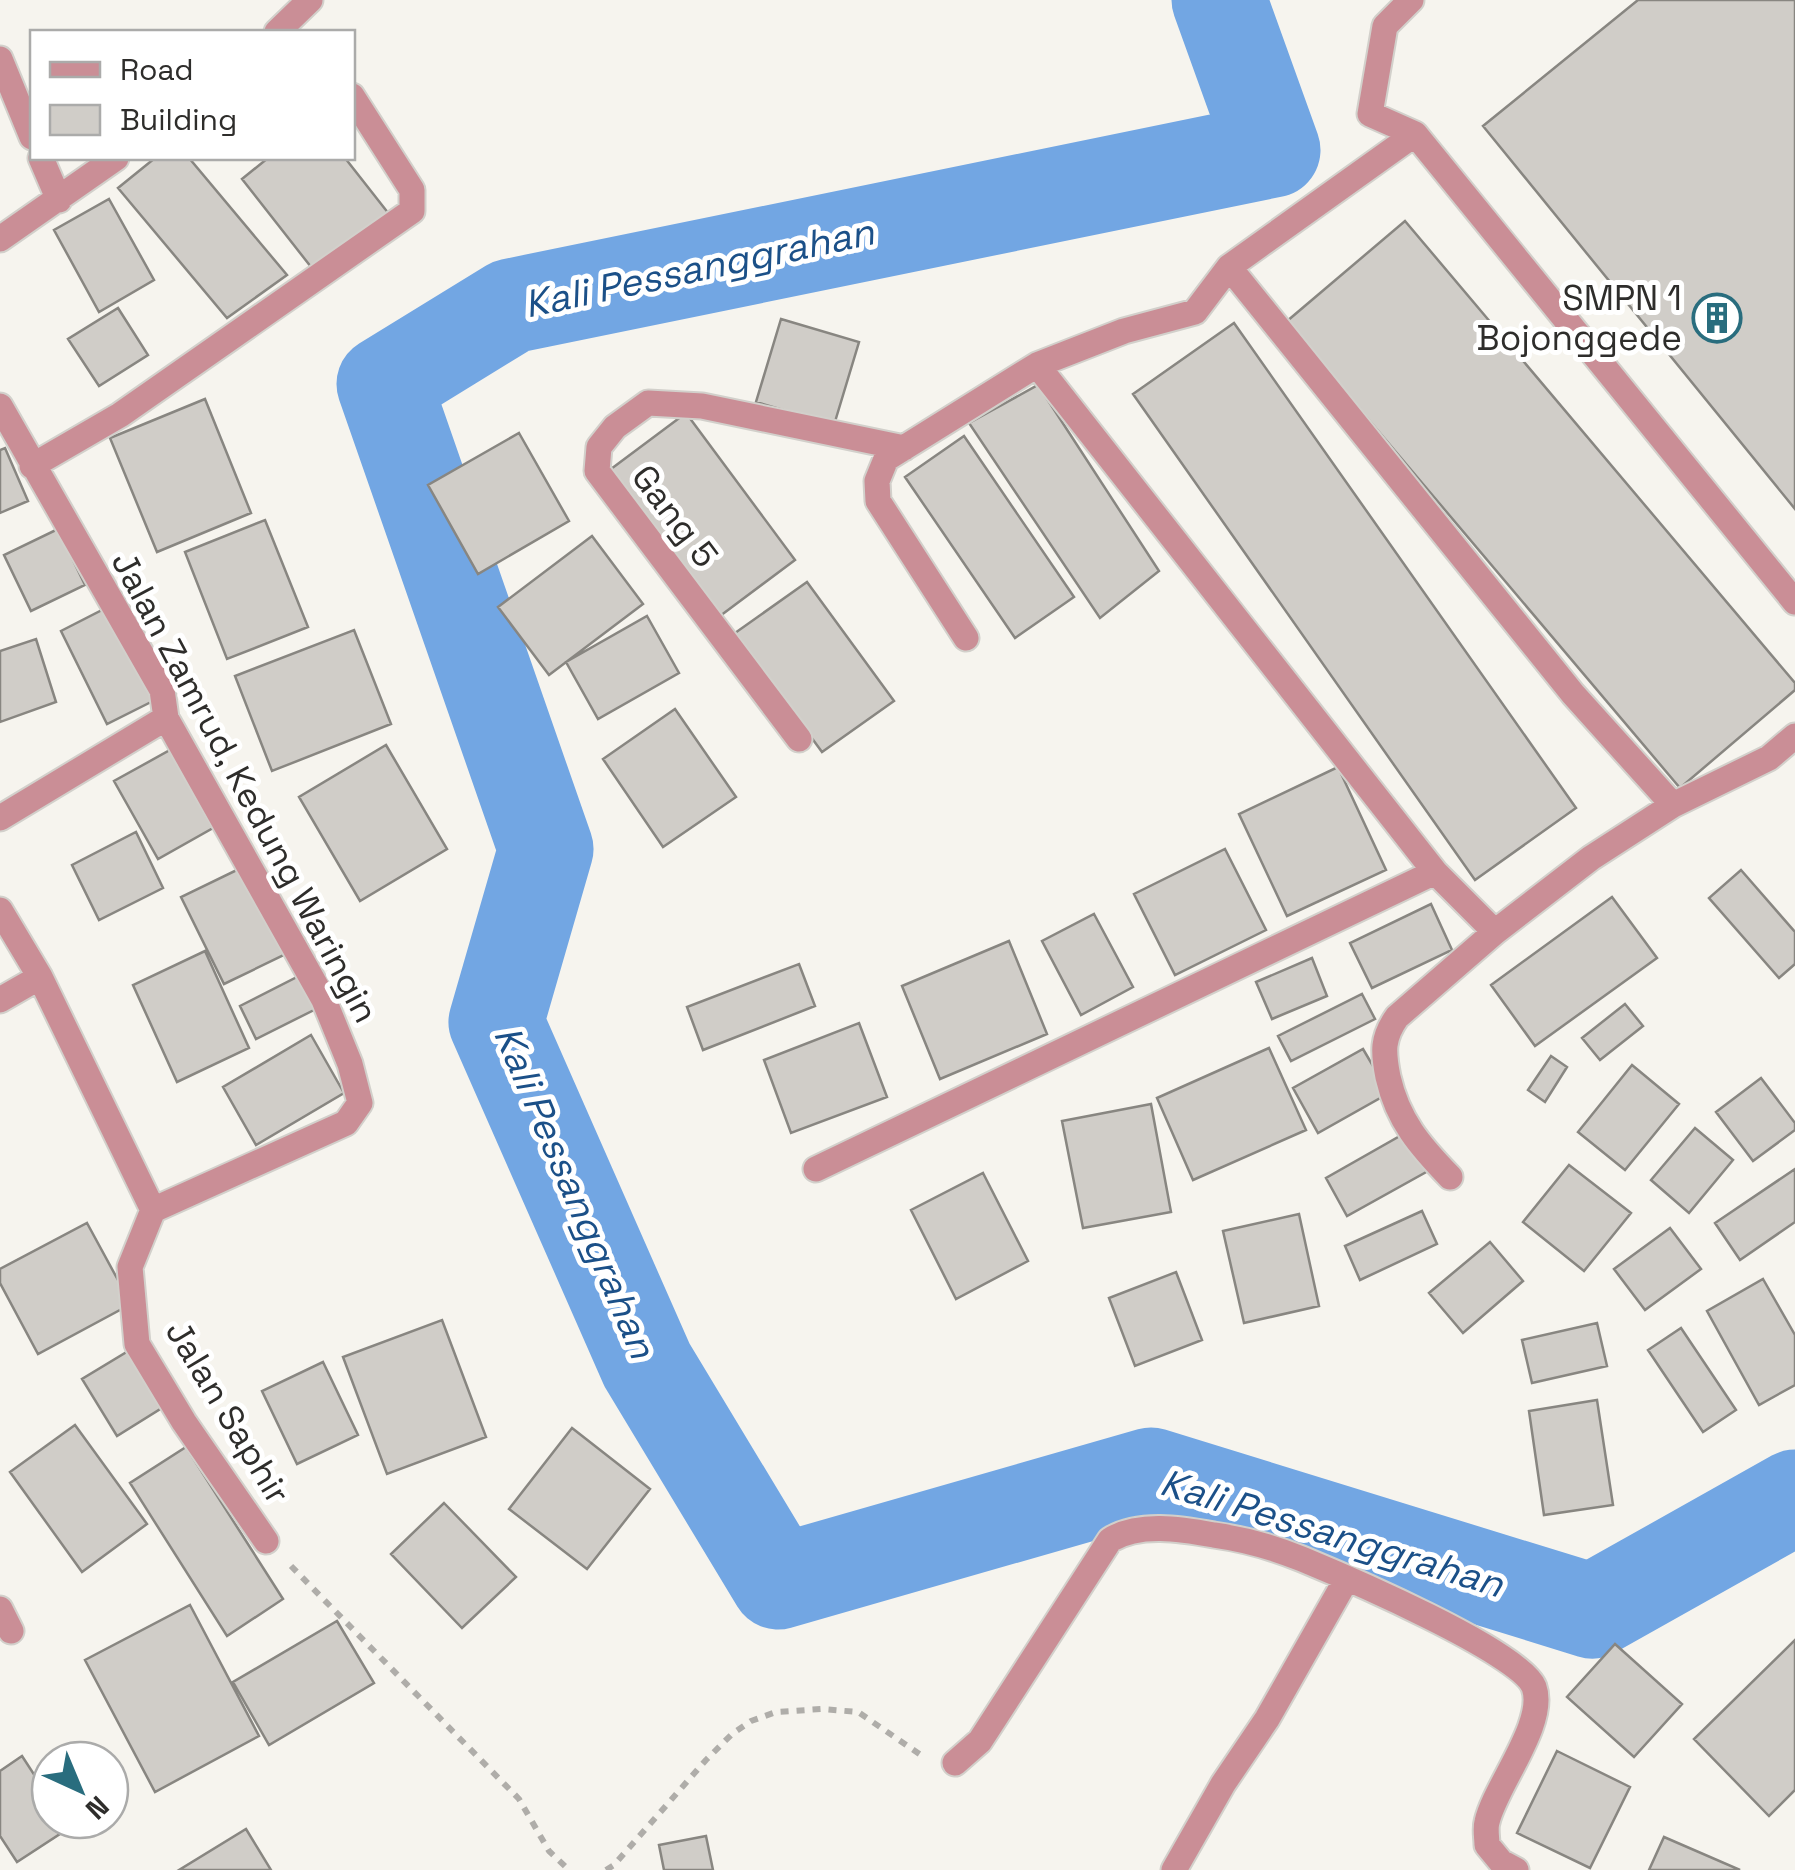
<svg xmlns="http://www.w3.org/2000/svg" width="1795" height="1870" font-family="'Space Grotesk',sans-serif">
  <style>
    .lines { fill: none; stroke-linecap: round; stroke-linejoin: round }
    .river { stroke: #72a6e3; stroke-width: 95 }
    .building { fill: #d0cdc8; stroke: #888681; stroke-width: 2.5 }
    .minor-casing { stroke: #d2d0cb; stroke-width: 29 }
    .path { stroke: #afada9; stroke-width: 6; stroke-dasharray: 8 8; stroke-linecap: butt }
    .minor { stroke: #ca8e96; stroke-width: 25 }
    .labels { text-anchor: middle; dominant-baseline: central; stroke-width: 10; stroke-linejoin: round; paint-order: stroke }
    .poi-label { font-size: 35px; fill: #2e2d2b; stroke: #fff; text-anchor: end }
    .street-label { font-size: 35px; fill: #2e2d2b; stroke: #fff }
    .water-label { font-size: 38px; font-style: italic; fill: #1b5088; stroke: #fff }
  </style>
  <rect width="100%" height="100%" fill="#f6f4ee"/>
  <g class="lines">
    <path class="river" d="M1219 0 1273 150 511 306 384 384 546 849 496 1022 647 1365 778 1582 1151 1475 1592 1611 1795 1497"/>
  </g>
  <path class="building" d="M1638 0H1795V509L1483 126Z
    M155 158H189L287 275 227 318 118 188Z
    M268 158H345L389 214 315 272 242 179Z
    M109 199 154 280 99 312 54 230Z
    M1405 221 1795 683V690L1680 788 1286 322Z
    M118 308 148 355 99 386 68 339Z
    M781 319 859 342 834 425 756 402Z
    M1234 323 1576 808 1475 880 1133 394Z
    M1038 385 1159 571 1100 618 969 423Z
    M205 399 251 513 157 552 110 438Z
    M686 413 795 560 720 616 611 469Z
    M519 433 569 521 478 574 428 485Z
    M964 436 1074 597 1015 638 905 477Z
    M5 448 28 501 0 513V450Z
    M265 520 308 627 227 659 185 552Z
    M58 529 85 585 31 611 4 555Z
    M592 536 643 604 549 675 498 607Z
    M807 582 894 701 822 752 735 633Z
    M108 607 153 701 107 724 61 631Z
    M647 616 679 673 598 719 566 662Z
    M354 630 391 724 272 771 235 676Z
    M36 639 56 702 0 722V651Z
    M675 709 736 797 663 847 603 759Z
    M386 745 447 849 360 901 299 797Z
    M170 750 213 828 158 859 114 781Z
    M1338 767 1386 870 1287 916 1239 814Z
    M136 832 163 888 99 920 72 865Z
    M1225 849 1266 930 1175 975 1134 894Z
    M243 867 286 954 224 984 181 897Z
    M1741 870 1795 932V964L1779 978 1709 898Z
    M1612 897 1657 958 1535 1046 1491 985Z
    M1431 904 1452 950 1372 988 1350 943Z
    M1094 914 1133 987 1081 1015 1042 941Z
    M1009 941 1047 1034 940 1079 902 986Z
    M205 951 249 1048 177 1082 133 985Z
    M1312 958 1327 996 1272 1019 1256 982Z
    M799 964 815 1006 703 1050 687 1007Z
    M303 974 320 1007 256 1039 240 1006Z
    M1362 994 1375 1019 1291 1061 1278 1036Z
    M1625 1004 1643 1026 1600 1060 1582 1038Z
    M859 1023 887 1097 791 1133 764 1060Z
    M311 1035 344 1093 256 1145 223 1087Z
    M1269 1048 1306 1130 1193 1180 1157 1098Z
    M1363 1049 1389 1093 1318 1133 1293 1088Z
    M1551 1056 1567 1067 1545 1102 1528 1090Z
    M1632 1065 1679 1104 1625 1170 1578 1132Z
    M1761 1078 1795 1123V1130L1753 1161 1716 1112Z
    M1151 1104 1171 1212 1083 1228 1062 1121Z
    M1695 1128 1733 1160 1689 1213 1651 1180Z
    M1407 1132 1428 1171 1347 1216 1326 1178Z
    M1569 1165 1631 1213 1584 1271 1523 1222Z
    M1795 1169V1222L1740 1260 1715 1223Z
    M983 1173 1028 1261 956 1299 911 1210Z
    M1422 1211 1437 1244 1360 1280 1345 1246Z
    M1299 1214 1319 1306 1244 1323 1223 1231Z
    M87 1223 131 1304 38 1354 0 1283V1269Z
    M1670 1228 1701 1269 1645 1310 1614 1269Z
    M1490 1242 1523 1281 1463 1333 1429 1293Z
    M1176 1272 1202 1340 1135 1366 1109 1298Z
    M1763 1279 1795 1335V1385L1759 1405 1707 1311Z
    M442 1320 486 1437 387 1474 343 1357Z
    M1597 1323 1607 1366 1532 1383 1522 1340Z
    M1681 1328 1736 1410 1703 1432 1648 1350Z
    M130 1350 165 1406 117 1436 82 1379Z
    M323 1362 358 1435 297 1464 262 1391Z
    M1597 1400 1613 1505 1544 1515 1529 1411Z
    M75 1425 147 1524 82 1572 10 1472Z
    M572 1428 650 1489 587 1569 509 1509Z
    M186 1447 283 1599 227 1636 130 1483Z
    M444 1503 516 1577 462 1628 391 1554Z
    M190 1605 259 1736 155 1792 85 1660Z
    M337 1621 374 1683 269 1745 233 1682Z
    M1795 1640V1790L1769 1816 1694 1739Z
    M1615 1644 1682 1704 1634 1757 1567 1697Z
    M1557 1751 1630 1787 1590 1868 1517 1833Z
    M22 1756 50 1799V1820H64L69 1828 17 1862 0 1836V1771Z
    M246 1829 271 1870H179Z
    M706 1836 713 1870H664L659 1845Z
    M1664 1837 1740 1870H1649Z"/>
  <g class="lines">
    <g class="minor-casing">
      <path id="minor" d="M1411 0 1385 26 1370 114 1415 134 1795 602
        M277 32 310 0
        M0 59 32 137
        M41 158 59 200
        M0 239 116 158
        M1229 267 1573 694 1673 805
        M1037 365 1435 872 1495 932
        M0 406 162 690 166 718 324 1000 350 1064 360 1103 346 1123 153 1210
        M32 466 120 415 412 211V190L352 96
        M966 638 878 501 877 481 886 459 1037 365 1124 331 1195 312 1229 267 1415 134
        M799 739 597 471 599 447 615 427 648 403 702 406 904 448
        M0 818 166 718
        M0 910 40 977 153 1210 130 1267 137 1344 184 1422 266 1541
        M0 1000 40 977
        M816 1169 1435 872
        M1450 1177C1420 1146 1398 1121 1388 1077 1383 1052 1382 1038 1397 1017L1495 932 1591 858 1673 805 1769 758 1795 736
        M0 1609 11 1631
        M955 1763 980 1741 1110 1540C1139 1522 1181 1529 1214 1535 1243 1539 1275 1548 1302 1559 1343 1576 1521 1652 1534 1687 1547 1723 1495 1786 1487 1822 1485 1829 1487 1838 1487 1845L1501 1862 1516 1870
        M1174 1870 1223 1784 1267 1719 1346 1580"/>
    </g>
    <path class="path" d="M291 1566 519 1799 549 1851 569 1870
      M606 1870 614 1865 706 1760 732 1734 751 1721 776 1712 822 1709 858 1712 921 1755"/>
    <use href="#minor" class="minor"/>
  </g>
  <defs>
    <g id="building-ring" transform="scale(2.5)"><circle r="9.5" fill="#fff" stroke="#296d7e" stroke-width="1.5"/><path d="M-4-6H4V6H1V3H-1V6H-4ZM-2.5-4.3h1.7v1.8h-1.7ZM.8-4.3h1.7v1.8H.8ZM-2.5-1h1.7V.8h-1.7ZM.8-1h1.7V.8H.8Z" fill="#296d7e"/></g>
  </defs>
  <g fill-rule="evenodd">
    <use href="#building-ring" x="1717" y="318"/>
  </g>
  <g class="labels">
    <g class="poi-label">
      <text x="1682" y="298">SMPN 1<tspan x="1682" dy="40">Bojonggede</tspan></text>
    </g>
    <g class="street-label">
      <text transform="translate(675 516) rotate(53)">Gang 5</text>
      <text transform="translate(245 787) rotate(62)">Jalan Zamrud, Kedung Waringin</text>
      <text transform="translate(228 1412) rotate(59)">Jalan Saphir</text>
    </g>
    <g class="water-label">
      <text transform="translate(699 268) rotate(-12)">Kali Pessanggrahan</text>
      <text transform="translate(575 1192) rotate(67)">Kali Pessanggrahan</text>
      <text transform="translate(1332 1533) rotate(17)">Kali Pessanggrahan</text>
    </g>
  </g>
  <rect x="30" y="30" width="325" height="130" fill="#ffffff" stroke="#ababaa" stroke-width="2.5"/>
  <rect x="50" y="62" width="50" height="15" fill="#ca8e96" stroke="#ababaa" stroke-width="2.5"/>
  <text x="120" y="80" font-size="30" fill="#2e2d2b">Road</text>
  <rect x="50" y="105" width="50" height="30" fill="#d0cdc8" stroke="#ababaa" stroke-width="2.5"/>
  <text x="120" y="130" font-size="30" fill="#2e2d2b">Building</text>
  <g transform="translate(80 1790) rotate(136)"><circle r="48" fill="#ffffff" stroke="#ababaa" stroke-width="2.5"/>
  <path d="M0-8L18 38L0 25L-18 38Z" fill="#296d7e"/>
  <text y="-15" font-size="28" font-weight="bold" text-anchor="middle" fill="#2e2d2b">N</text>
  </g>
</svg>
